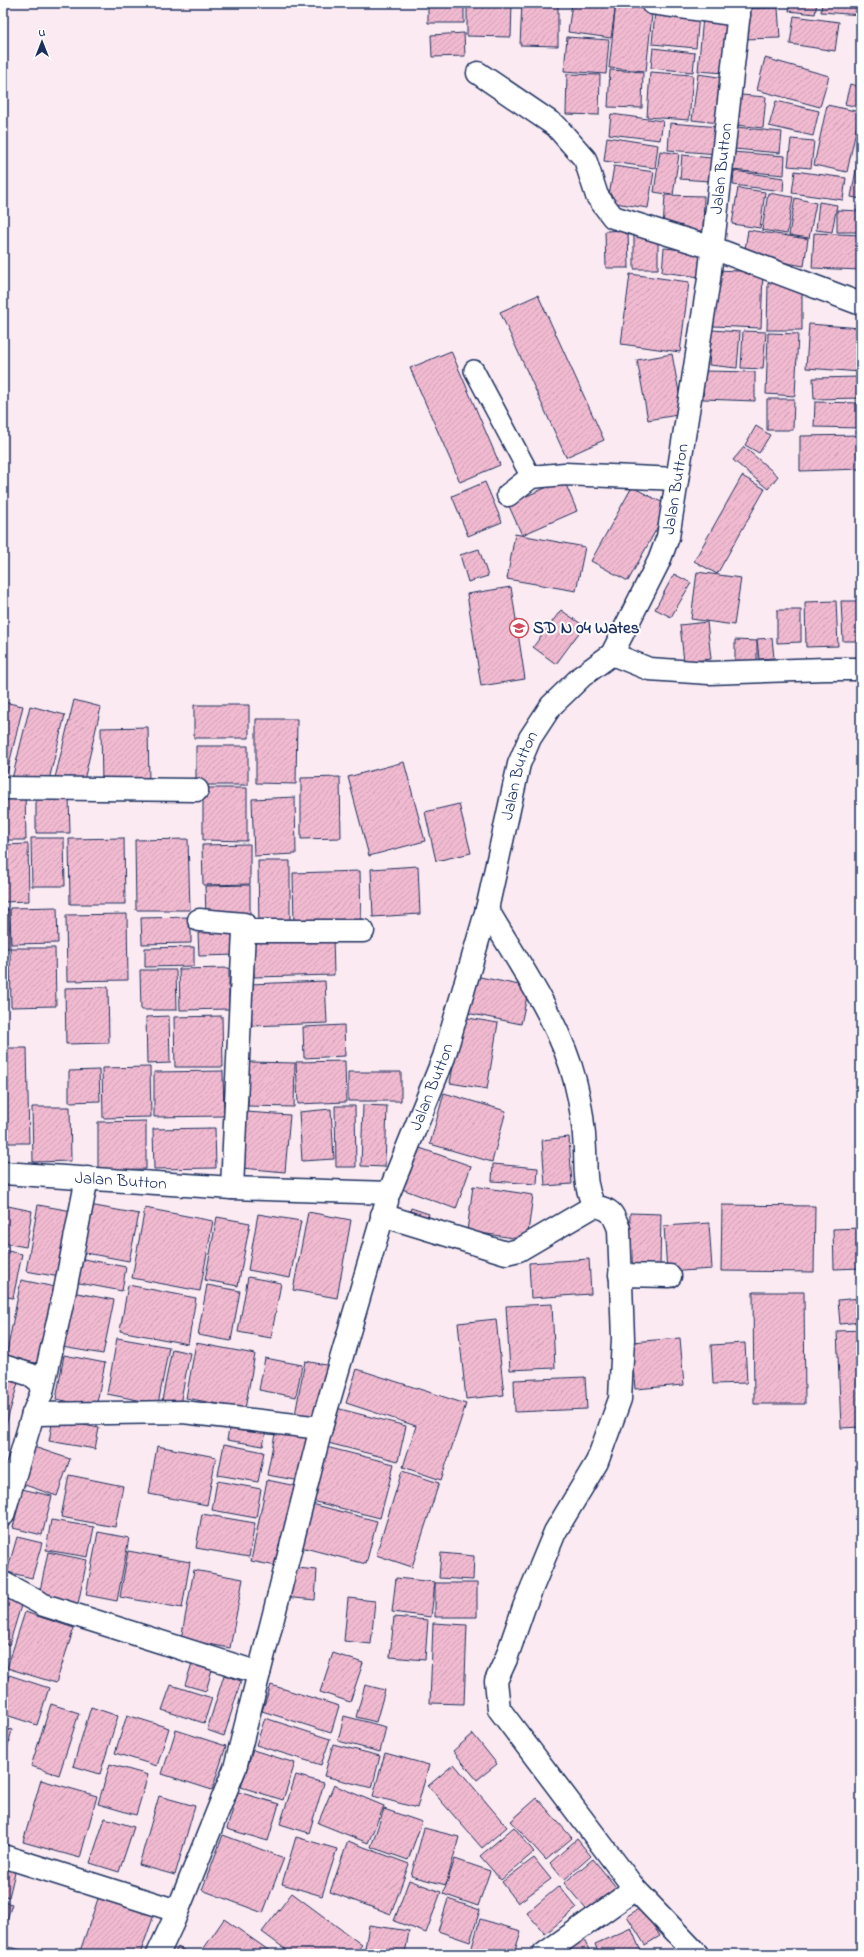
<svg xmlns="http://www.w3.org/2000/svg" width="864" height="1957" font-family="'Indie Flower',sans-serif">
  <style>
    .building { fill: url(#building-hatch); stroke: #1b2f5e }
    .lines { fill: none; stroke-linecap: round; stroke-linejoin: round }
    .lane-casing { stroke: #1b2f5e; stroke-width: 22 }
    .street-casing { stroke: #1b2f5e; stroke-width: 25 }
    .lane { stroke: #fff; stroke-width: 19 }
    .street { stroke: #fff; stroke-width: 22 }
    .labels { text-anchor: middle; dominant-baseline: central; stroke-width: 4; stroke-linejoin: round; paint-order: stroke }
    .street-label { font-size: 17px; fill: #1b2f5e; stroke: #fff }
    .poi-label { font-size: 17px; font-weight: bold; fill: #1b2f5e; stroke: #fff; text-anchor: start }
  </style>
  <defs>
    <pattern id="building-hatch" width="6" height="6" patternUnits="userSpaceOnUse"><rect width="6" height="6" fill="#f1bad0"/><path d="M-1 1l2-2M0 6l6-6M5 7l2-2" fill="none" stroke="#cea0b5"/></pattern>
  </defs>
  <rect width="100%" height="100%" fill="#fbeaf1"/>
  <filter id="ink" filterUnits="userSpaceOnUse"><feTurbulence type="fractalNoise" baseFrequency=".025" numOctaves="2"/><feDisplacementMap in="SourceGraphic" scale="8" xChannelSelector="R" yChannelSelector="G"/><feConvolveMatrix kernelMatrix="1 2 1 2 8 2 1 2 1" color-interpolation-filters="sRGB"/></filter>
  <g filter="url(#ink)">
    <path class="building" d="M428 3H464V23H428Z
      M467 3H512L511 37 467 36Z
      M522 3H558V46L520 45Z
      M572 3H616L611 38 568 32Z
      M616 3 653 5 646 71 609 68Z
      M790 3H817L815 14 789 11Z
      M822 3H861V15L821 12Z
      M778 8 780 38 742 39 741 9Z
      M655 11 699 15 696 48 652 44Z
      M794 16 839 22 835 51 790 44Z
      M703 17 730 19 725 73 698 71Z
      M464 33 465 56 432 57 431 35Z
      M567 37 609 40 606 74 564 71Z
      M653 48 695 53 693 72 651 68Z
      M765 58 829 76 820 107 757 90Z
      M610 70 643 72 642 108 608 107Z
      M650 72 693 75 689 120 647 117Z
      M567 74 600 75 599 115 566 114Z
      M698 74 725 78 719 123 692 120Z
      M850 84 861 87V108L845 104Z
      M741 95 766 97 763 128 737 125Z
      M776 101 819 111 813 136 769 126Z
      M827 105 860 112 847 172 814 165Z
      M611 114 663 121 660 140 609 134Z
      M670 123 720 127 718 154 668 150Z
      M736 127 782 132 780 153 734 149Z
      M607 137 658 145 655 168 604 161Z
      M791 139 814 141 811 168 788 166Z
      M660 151 679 154 673 195 654 192Z
      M732 152 785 156 784 175 731 170Z
      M682 155 711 158 709 181 680 179Z
      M858 159 861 160V199L851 197Z
      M614 166 654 172 648 208 608 202Z
      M734 171 784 178 783 191 733 185Z
      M795 171 846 178 843 200 792 193Z
      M738 188 765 192 760 228 732 224Z
      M768 193 793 197 787 234 762 230Z
      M665 195 704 196 703 231 663 229Z
      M795 198 816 203 809 238 789 235Z
      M819 202 837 205 832 232 816 230Z
      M837 210 861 211V232H837Z
      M628 230 629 268H606L605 231Z
      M748 230 808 239 804 266 744 256Z
      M814 233 861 235V270L812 268Z
      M634 235H658V269H634Z
      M664 248 703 252 700 277 662 272Z
      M716 270 763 272 761 328 713 326Z
      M630 274 689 282 680 352 621 344Z
      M768 283 802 284V330H767Z
      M538 295 604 440 566 457 500 312Z
      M809 324 861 328V372L806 368Z
      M712 330 740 332 737 368 709 365Z
      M743 331 766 332 763 369 741 368Z
      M768 333 798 334 795 396 766 394Z
      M451 351 500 465 460 482 410 368Z
      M672 354 683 414 648 420 637 360Z
      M704 371 755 372V401L703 399Z
      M861 377V398L814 399 813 378Z
      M767 399H794L793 430H767Z
      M815 402 861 403V428L814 427Z
      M756 426 770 435 759 453 745 445Z
      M861 435V469L800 471V436Z
      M744 447 778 476 768 489 733 460Z
      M742 476 765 489 717 574 694 561Z
      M564 480 577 511 522 535 508 504Z
      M485 482 502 522 468 536 452 496Z
      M632 487 669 506 628 581 591 561Z
      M515 534 585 547 576 591 507 579Z
      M479 549 488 576 468 582 460 555Z
      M697 572 741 578 734 625 691 619Z
      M674 574 691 583 671 617 655 609Z
      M511 587 525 679 481 686 467 594Z
      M836 601 838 646 806 647 805 602Z
      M841 601H861V641H843Z
      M561 610 584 626 556 664 533 647Z
      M777 610H801V642L777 643Z
      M707 622 711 659 684 662 680 625Z
      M772 638 774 658 759 659 757 639Z
      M735 640 757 641V662H735Z
      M74 700 101 707 82 789 54 782Z
      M3 702 23 706 7 773 3 772Z
      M194 705H249V738H194Z
      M30 706 65 715 47 788 12 779Z
      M256 719H297L296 784 256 783Z
      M148 727 149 783 102 784 101 728Z
      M196 746H248V785H196Z
      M404 762 425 841 369 856 348 777Z
      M340 777 341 838 301 839V778Z
      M203 788H247V841L203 840Z
      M3 792H25L26 840H3Z
      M295 797 296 854 254 856 252 799Z
      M69 798 70 833H36V799Z
      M459 804 471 853 436 861 425 812Z
      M31 838H64L65 886H32Z
      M124 838 125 904H70L69 839Z
      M188 839 190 910H136L135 840Z
      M28 844 29 901 3 902V845Z
      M250 844V884L203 885 202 845Z
      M258 861H290V928H259Z
      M418 866 420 914 373 917 371 869Z
      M360 871 361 924 294 926 293 873Z
      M250 885V915L206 916 205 886Z
      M57 907 58 943 11 944 10 908Z
      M9 909 10 948H3V910Z
      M127 914 128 980 67 981 66 915Z
      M191 917V943L142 944 141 918Z
      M239 932V955L199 956 198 933Z
      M333 937 334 975 254 977 253 939Z
      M194 947V966L145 967V948Z
      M10 948H55L56 1006 11 1007Z
      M229 968V1009L180 1010 179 969Z
      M140 970H176L177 1010H141Z
      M475 976 529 987 521 1024 467 1013Z
      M325 981 327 1023 252 1026 250 984Z
      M108 987 109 1043 66 1044 65 988Z
      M169 1016 170 1063 147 1064 146 1017Z
      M222 1016 223 1067H175L174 1017Z
      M462 1017 498 1023 487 1089 450 1083Z
      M344 1025 345 1056 304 1058 303 1027Z
      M3 1048H27L29 1143H3Z
      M345 1061 346 1102 298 1104 296 1062Z
      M249 1062 295 1063 294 1107 248 1106Z
      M150 1067 151 1117 103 1118 102 1068Z
      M99 1070 100 1101 69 1102V1071Z
      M223 1071 224 1116 154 1117V1072Z
      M348 1072H401V1101H348Z
      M444 1093 506 1111 492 1162 430 1144Z
      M363 1105 387 1106 385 1167 361 1166Z
      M335 1106H355L356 1167H336Z
      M32 1107H70L71 1161 33 1162Z
      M331 1109 334 1159 302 1161 299 1112Z
      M246 1112 290 1115 285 1172 242 1168Z
      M146 1121V1169L98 1170V1122Z
      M215 1128 216 1168 154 1169 153 1129Z
      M569 1137 572 1184 545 1186 542 1140Z
      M417 1147 471 1166 456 1209 402 1189Z
      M493 1164 538 1168 537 1184 492 1181Z
      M473 1186 533 1195 527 1240 467 1231Z
      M84 1204 139 1214 129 1261 75 1251Z
      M3 1205 32 1211 26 1247 3 1243Z
      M38 1205 78 1212 65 1278 26 1271Z
      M722 1205 815 1206 814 1272 721 1271Z
      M145 1208 213 1221 200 1291 132 1278Z
      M411 1208 429 1214 426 1224 408 1219Z
      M308 1212 351 1220 337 1298 293 1290Z
      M630 1213 661 1214 660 1267 629 1266Z
      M258 1214 301 1221 290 1278 248 1270Z
      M217 1217 250 1223 238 1286 205 1280Z
      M709 1223 712 1269 667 1272 664 1226Z
      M861 1228V1268L834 1269 833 1229Z
      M3 1250 22 1254 13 1298 3 1296Z
      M78 1258 126 1267 122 1291 74 1282Z
      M589 1259 591 1294 531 1298 529 1263Z
      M248 1277 281 1283 271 1338 238 1332Z
      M21 1280 55 1287 41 1364 6 1357Z
      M128 1285 196 1298 188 1344 120 1331Z
      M207 1285 240 1291 231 1341 198 1335Z
      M72 1292 114 1300 103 1354 62 1347Z
      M753 1292H804L805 1404H754Z
      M861 1298V1322L840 1324 838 1300Z
      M552 1304 555 1368 510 1370 506 1306Z
      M496 1319 504 1395 466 1399 458 1323Z
      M861 1330V1427L841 1428 837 1331Z
      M117 1338 169 1347 158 1404 107 1394Z
      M680 1338 684 1385 635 1389 631 1342Z
      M196 1343 255 1354 245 1409 186 1398Z
      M745 1343 747 1383 713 1384 711 1345Z
      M172 1349 190 1353 180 1404 162 1400Z
      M64 1355 105 1363 96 1407 56 1399Z
      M265 1358 302 1365 296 1397 259 1390Z
      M305 1361 331 1366 321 1420 295 1415Z
      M357 1369 466 1404 441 1480 403 1467 416 1426 346 1403Z
      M585 1377 587 1409 515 1412 514 1380Z
      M3 1379 18 1383 5 1428 3 1427Z
      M336 1408 406 1426 398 1461 328 1443Z
      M53 1419 99 1428 95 1449 49 1441Z
      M231 1419 267 1426 263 1446 227 1440Z
      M276 1429 310 1435 301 1481 267 1475Z
      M224 1444 264 1452 258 1482 218 1475Z
      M157 1446 216 1457 207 1505 149 1494Z
      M34 1447 70 1459 57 1496 22 1484Z
      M326 1447 394 1464 380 1518 312 1501Z
      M402 1471 439 1483 412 1567 376 1555Z
      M69 1475 123 1486 115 1527 61 1517Z
      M267 1480 296 1486 281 1567 251 1561Z
      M217 1481 261 1489 256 1518 212 1510Z
      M22 1489 52 1496 42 1535 13 1528Z
      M312 1504 377 1521 366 1564 301 1547Z
      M202 1514 255 1523 249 1557 196 1548Z
      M51 1520 94 1527 88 1557 46 1550Z
      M98 1532 129 1538 117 1601 86 1595Z
      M17 1537 42 1543 32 1578 7 1572Z
      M128 1551 190 1562 182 1608 120 1597Z
      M48 1552 87 1560 77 1609 38 1601Z
      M441 1553 474 1556 473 1580 439 1578Z
      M287 1567 317 1570 315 1600 284 1597Z
      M194 1570 243 1579 230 1648 181 1639Z
      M396 1578 435 1582 431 1617 392 1612Z
      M435 1583H477V1617H435Z
      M3 1592 23 1599 9 1645 3 1643Z
      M348 1598 375 1601 371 1644 344 1641Z
      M25 1612 74 1628 56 1683 7 1668Z
      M394 1617 428 1620 425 1660 390 1657Z
      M433 1623 467 1625 464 1704 430 1703Z
      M333 1653 363 1663 350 1702 320 1692Z
      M193 1660 213 1666 206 1691 185 1685Z
      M9 1675 49 1688 37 1725 3 1714V1695Z
      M224 1675 241 1681 224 1736 207 1730Z
      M171 1685 212 1698 204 1723 162 1710Z
      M271 1685 339 1706 331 1733 262 1711Z
      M365 1685 385 1690 376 1722 356 1717Z
      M51 1704 79 1713 59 1775 31 1766Z
      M91 1707 118 1716 100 1774 73 1766Z
      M127 1715 169 1728 157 1766 115 1753Z
      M344 1716 386 1727 380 1752 338 1741Z
      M265 1718 330 1739 321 1765 256 1745Z
      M3 1728 12 1730 3 1764Z
      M176 1730 226 1746 212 1790 162 1774Z
      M473 1734 497 1764 477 1780 453 1751Z
      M333 1744 380 1756 372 1788 324 1776Z
      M253 1750 295 1763 283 1800 241 1787Z
      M385 1753 429 1765 417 1808 373 1796Z
      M110 1764 148 1775 136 1815 98 1804Z
      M454 1764 507 1827 482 1848 428 1786Z
      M296 1775 324 1783 309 1833 280 1824Z
      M41 1780 97 1796 80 1858 23 1842Z
      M334 1785 384 1806 368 1843 318 1823Z
      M238 1792 279 1804 268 1841 227 1829Z
      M159 1796 195 1806 175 1875 139 1865Z
      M537 1798 572 1838 546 1860 511 1821Z
      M384 1809 422 1822 408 1860 371 1847Z
      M105 1818 134 1827 119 1872 90 1863Z
      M514 1827 534 1852 501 1880 480 1856Z
      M424 1828 459 1837 446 1885 411 1876Z
      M223 1835 284 1858 263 1913 202 1890Z
      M296 1837 337 1849 322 1896 282 1884Z
      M577 1839 591 1856 564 1880 550 1863Z
      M348 1841 409 1864 391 1914 330 1892Z
      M534 1858 551 1879 518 1903 502 1882Z
      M455 1859 490 1871 478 1906 443 1894Z
      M593 1859 620 1892 591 1915 564 1883Z
      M3 1861 17 1864 9 1897 3 1896Z
      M409 1880 441 1892 426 1933 394 1921Z
      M559 1886 577 1908 545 1934 527 1913Z
      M292 1893 362 1945 354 1954H292L262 1932Z
      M99 1896 154 1915 140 1954H79Z
      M448 1899 480 1910 470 1942 438 1931Z
      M3 1902 12 1904 4 1929H3Z
      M642 1907 660 1936 645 1945 627 1916Z
      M224 1919 274 1954H205L202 1951Z
      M480 1919 521 1931 514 1954H470Z
      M369 1925 409 1931 405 1954H364Z
      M631 1928 642 1954H599L595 1944Z
      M584 1940 591 1954H564L563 1951Z
      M3 1946 41 1954H3Z
      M178 1947 190 1954H174Z"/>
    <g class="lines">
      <g class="lane-casing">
        <path id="lane" d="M474 370 531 477"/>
      </g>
      <g class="street-casing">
        <g id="street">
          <path d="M652 3 739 15"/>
          <path d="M478 73 556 126 585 159 597 196 613 217 713 248 861 304"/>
          <path d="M508 495 531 477 565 474 677 479"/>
          <path d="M612 654 649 669 709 673 826 669H861"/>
          <path d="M3 788 197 790"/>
          <path d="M487 909C518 963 560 1021 575 1081 581 1104 584 1127 585 1150 586 1172 584 1185 594 1206"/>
          <path d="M199 920 244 924V931"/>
          <path id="s1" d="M3 1173 232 1188 389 1193 444 1057 487 909 519 764 530 738 551 706 582 676 612 654 659 561 668 537 709 279 740 3"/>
          <path d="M232 1188 244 931H363"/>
          <path d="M382 1215 506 1253 519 1250 594 1206C611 1209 613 1213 619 1229L623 1339 620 1399 597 1462 555 1532 524 1607 506 1659 496 1681 499 1709 635 1889 544 1954"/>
          <path d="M620 1275 670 1276"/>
          <path d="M3 1366 31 1375 39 1381 42 1392 33 1414 3 1515"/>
          <path d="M42 1392 65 1290 87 1178"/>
          <path d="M33 1414 183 1412 321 1428"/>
          <path d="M3 1583 44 1605 259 1673"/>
          <path d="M3 1856 177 1911"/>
          <path d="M635 1889 697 1954"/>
          <path d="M158 1954 173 1922 235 1768 321 1428 387 1201"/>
        </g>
      </g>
      <use href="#lane" class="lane"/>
      <use href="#street" class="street"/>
    </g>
  </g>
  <defs>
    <g id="school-ring" transform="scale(1)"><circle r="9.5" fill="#fff" stroke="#d1495b" stroke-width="1.5"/><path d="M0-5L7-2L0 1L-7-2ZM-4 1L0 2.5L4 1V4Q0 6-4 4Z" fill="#d1495b"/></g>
  </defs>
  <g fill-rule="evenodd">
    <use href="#school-ring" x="519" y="628"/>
  </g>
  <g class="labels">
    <g class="street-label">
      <text stroke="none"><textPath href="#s1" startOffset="1485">Jalan Button</textPath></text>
      <text stroke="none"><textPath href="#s1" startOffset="1161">Jalan Button</textPath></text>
      <text stroke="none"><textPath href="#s1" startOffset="825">Jalan Button</textPath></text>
      <text stroke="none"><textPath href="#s1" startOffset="501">Jalan Button</textPath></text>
      <text stroke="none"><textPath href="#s1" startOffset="118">Jalan Button</textPath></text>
    </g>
    <g class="poi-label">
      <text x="533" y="628">SD N 04 Wates</text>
    </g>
  </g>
  <rect width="864" height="1957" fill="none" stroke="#fff" stroke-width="16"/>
  <rect x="8" y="8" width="848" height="1941" fill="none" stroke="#1b2f5e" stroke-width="1.5" filter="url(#ink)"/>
  <g transform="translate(42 42)" stroke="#ffffff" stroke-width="3" paint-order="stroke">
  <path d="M0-3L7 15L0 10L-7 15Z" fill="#1b2f5e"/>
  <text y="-6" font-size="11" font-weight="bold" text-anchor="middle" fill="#1b2f5e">U</text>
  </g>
</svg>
